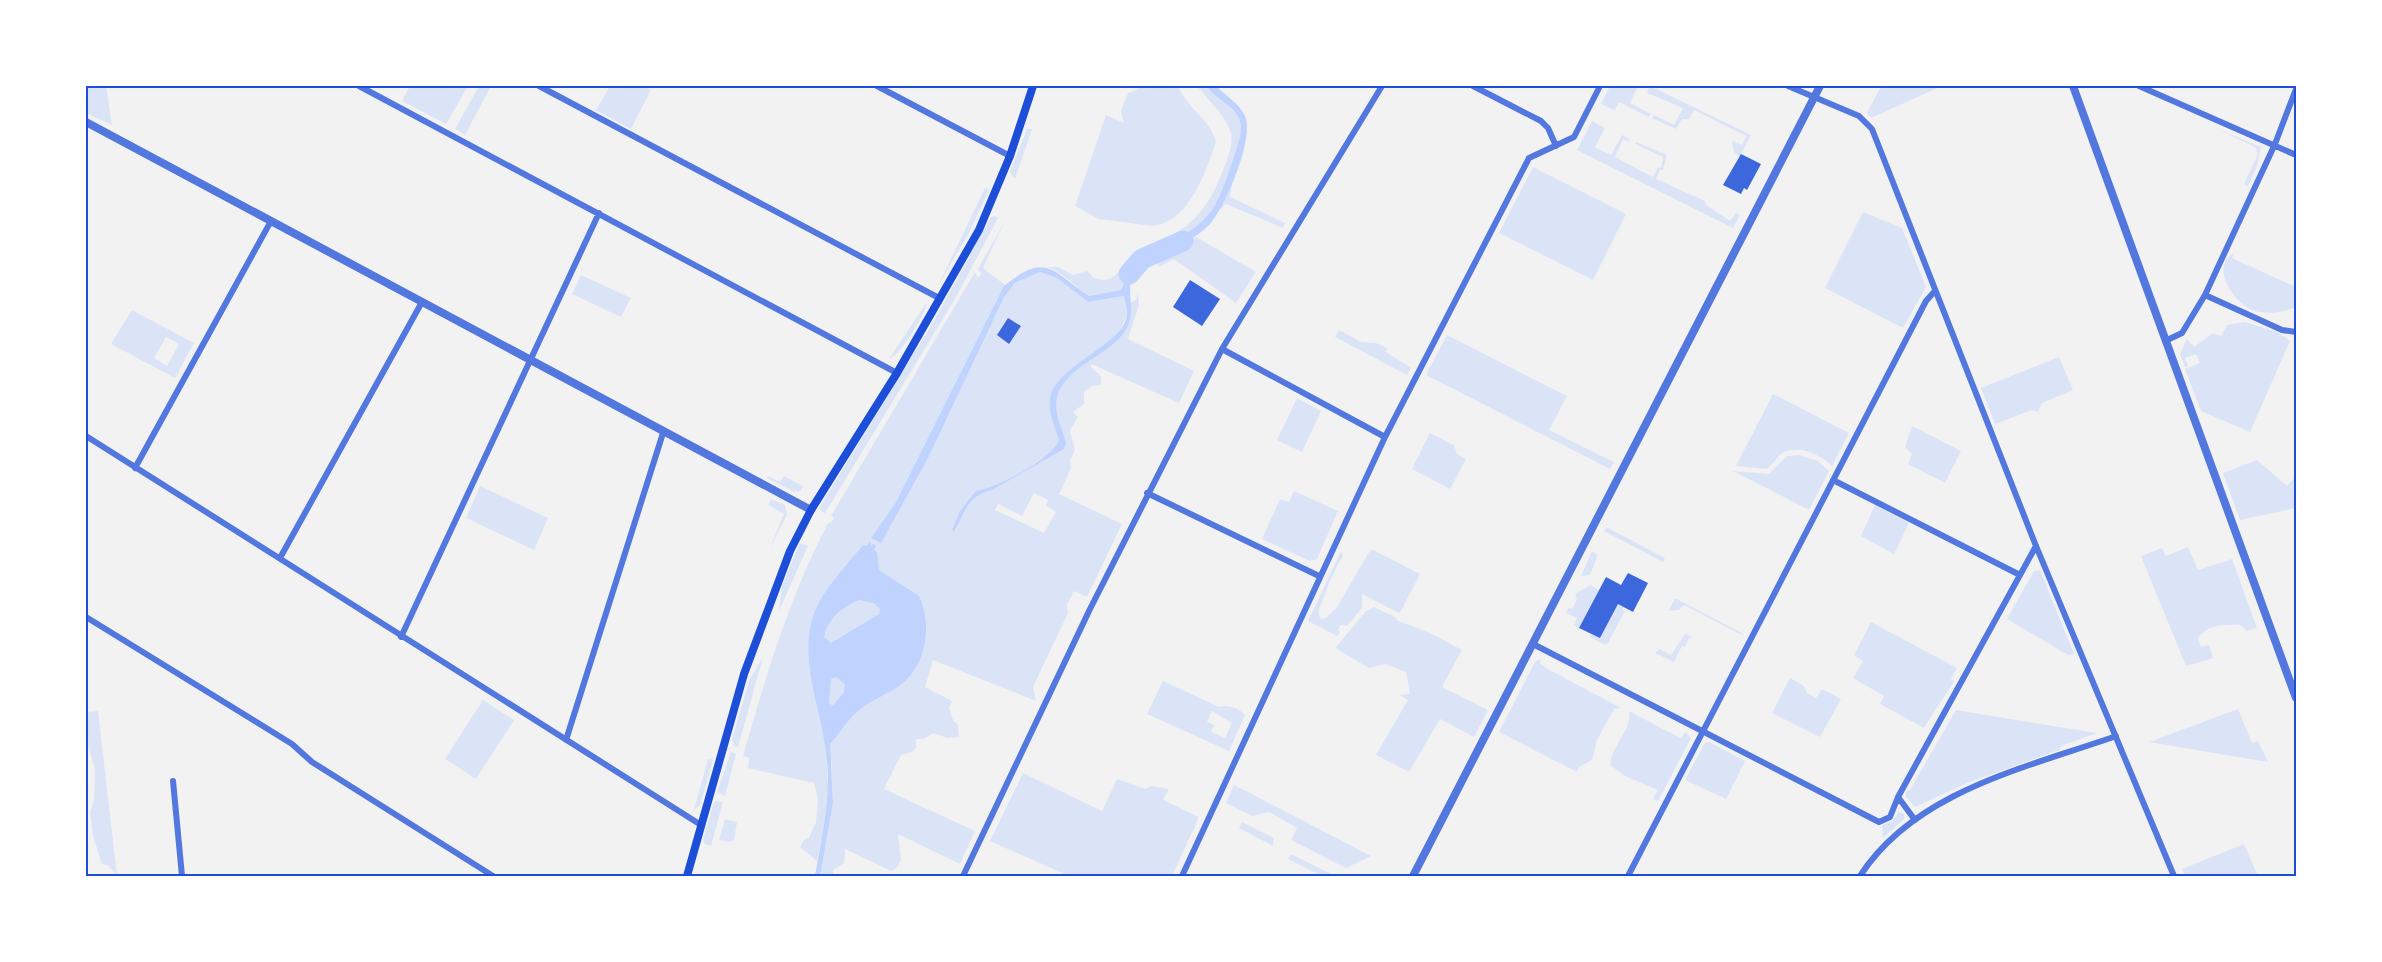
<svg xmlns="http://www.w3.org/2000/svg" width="2382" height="962" font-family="'Fira Sans Condensed',sans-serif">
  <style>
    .green { fill: #dbe4f7; fill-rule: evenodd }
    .water { fill: #bfd3fe; fill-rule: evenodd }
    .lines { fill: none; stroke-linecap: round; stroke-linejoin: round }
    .river { stroke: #bfd3fe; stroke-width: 21 }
    .building { fill: #3d67dc }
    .minor { stroke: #5277de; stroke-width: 6 }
    .tertiary { stroke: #5277de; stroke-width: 8 }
    .secondary { stroke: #1d4ed8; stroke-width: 8 }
    .neatline { fill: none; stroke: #1d4ed8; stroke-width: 2 }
  </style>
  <rect width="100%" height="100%" fill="#f2f2f2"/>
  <path class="green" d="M86 86H106L112 125 86 113Z
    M410 86H468L446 124 402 101Z
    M479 86H491L465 135 455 129Z
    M610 86H642L651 90 631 129 596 110Z
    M1136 86H1178C1186 107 1211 120 1216 142 1205 173 1191 220 1153 226L1099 219 1075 206 1106 115 1124 123 1121 111 1128 93 1141 88Z
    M1197 86H1207C1214 99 1233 103 1239 118 1244 131 1237 147 1233 159 1214 216 1210 222 1156 250L1154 248 1157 244C1198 223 1211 204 1226 162 1230 151 1234 141 1230 130 1225 115 1207 99 1197 86Z
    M1610 86H1638L1630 103 1651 114 1649 117 1619 102 1615 110 1601 104Z
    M1645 86H1650L1751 135 1740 157 1734 152 1732 143 1733 141 1742 145 1746 136 1694 110 1689 119H1682L1676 129 1652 118 1654 115 1674 125 1683 108 1647 93 1649 88Z
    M1881 86H1942L1871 118 1867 113Z
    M1592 121 1605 128 1595 147 1611 155 1622 135 1630 139 1629 142 1623 139 1615 157 1653 177 1658 167 1661 168 1663 157 1635 144 1636 142 1667 155 1663 170H1660L1656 179 1705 201 1706 205 1730 221 1736 213 1740 215 1733 228 1577 150Z
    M2215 128 2261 147 2257 166 2248 186 2244 184 2258 154 2255 147Z
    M1027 129H1032L1015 179 1010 172Z
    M1533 167 1626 214 1593 280 1499 233Z
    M1232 185 1230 197 1285 223 1283 228 1226 204 1216 214Z
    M985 188 989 190 969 233 938 286Z
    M1863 212 1902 228 1926 287 1903 328 1825 288Z
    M995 216 998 218 955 299 825 513 821 511 819 508 935 319 991 217Z
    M1005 221 983 268 1010 289 1015 283 1040 272 1057 278 1088 302 1124 296 1127 316 1120 330 1122 335 1130 318V303L1136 300 1138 293 1139 305 1128 339 1194 371 1179 403 1091 364V367L1101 376V385L1092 386 1084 392V404L1073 412 1078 417 1070 430 1075 450 1070 460 1071 468 1059 494 1122 524 1087 597 1074 591 1067 605 1068 613 1033 687 1036 701 933 660 925 687 952 701 949 708 953 720 958 725 959 737 947 738 934 733 923 739H916V747L912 752 901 755 884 789 975 831 960 864 898 834 901 860 897 868 891 871 845 849 844 863 833 870V876H820L833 803 831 759 827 762 829 806 817 861 800 847 804 840 809 838 816 822 818 799 814 783 748 768 749 758 743 756C766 675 789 598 828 523H830L834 518 831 516 975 272 978 278 981 274 978 269ZM1034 493 1048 500 1046 506 1056 512 1044 533 995 510 998 504 1022 516Z
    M1196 237 1256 272 1236 303 1174 259 1158 267 1159 255Z
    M1141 250 1147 253C1132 261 1125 274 1121 290L1089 296C1075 287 1064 273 1048 267H1058L1073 275 1087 271 1094 278C1119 287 1121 260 1141 250Z
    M2234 253 2232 258 2296 287V307C2283 312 2269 315 2255 311 2236 306 2208 267 2234 253Z
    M581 275 631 298 621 317 572 294Z
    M927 302C926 314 901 354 889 359Z
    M132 310 194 343 175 378 111 344ZM166 337 179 344 167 366 154 358Z
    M2245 322 2277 332 2290 341 2250 432 2201 411 2185 369 2200 363 2196 354 2185 358 2188 366 2185 367 2180 354 2187 339 2194 347 2213 333 2221 336 2227 325Z
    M1339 330 1361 342 1376 343 1387 348 1386 352 1411 368 1407 375 1335 337Z
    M1447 335 1567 396 1549 430 1614 462 1610 469 1426 375Z
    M2059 357 2073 390 2042 403 2038 412 2032 410 1995 424 1981 388Z
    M1773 394 1849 433 1832 466C1822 455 1799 445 1784 452 1777 456 1773 464 1767 469L1736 466Z
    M1297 398 1321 411 1302 452 1277 440Z
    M1912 426 1961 451 1945 483 1908 464 1912 454 1905 447Z
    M1430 433 1454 445 1457 454 1466 459 1450 489 1412 469Z
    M1800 455 1818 461 1829 471 1809 510 1733 471 1769 474 1787 456Z
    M2257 460 2287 486 2296 476V508L2240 520 2223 473Z
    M768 476 780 482 784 476 803 486 800 491 794 492 767 478Z
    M480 486 548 518 534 550 466 518Z
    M1294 491 1338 511 1317 559 1310 561 1262 539 1280 499 1289 502Z
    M771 499 785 505 787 515 769 550 784 514 768 505Z
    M1875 505 1909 523 1894 554 1861 536Z
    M1606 527 1665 558 1663 562 1604 531Z
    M800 543 808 546 779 611 782 586Z
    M2188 547 2198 570 2232 559 2257 628 2247 631 2240 625C2226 624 2206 625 2198 638L2201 647 2209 645 2213 658 2186 666 2141 556 2162 548 2166 556Z
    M1371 549 1420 574 1401 611 1399 613 1362 594V608L1347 626 1341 625 1338 629 1340 633 1337 636 1308 621 1341 551 1343 555 1332 576 1318 612 1321 619 1326 618 1337 607Z
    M1592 551 1598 555 1590 575 1581 576Z
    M2040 570 2074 654 2068 655 2007 619 2034 571Z
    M1590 585 1599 590 1579 628 1574 625 1577 618 1566 613 1568 608 1572 609 1577 599 1575 594Z
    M1675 598 1742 633V635L1684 605 1679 610 1669 611Z
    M1618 604 1624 607 1622 610 1625 611 1608 643 1605 645 1590 637 1592 634 1600 638Z
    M1374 607 1397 618 1396 620 1430 633 1462 650 1442 687 1488 710 1474 737 1440 719 1409 772 1376 755 1408 700 1399 695 1410 694 1406 672 1385 664 1369 668 1335 648 1366 611Z
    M1871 622 1957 668 1951 679 1954 681 1924 728 1880 704 1884 696 1853 678 1863 661 1854 655Z
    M1685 634 1694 638H1689L1685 647 1682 646 1674 662 1655 653 1659 649 1671 655Z
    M763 657 738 747 734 746 732 739 749 681Z
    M1540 659V663L1546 668 1621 708 1614 709 1597 740 1592 760 1579 767 1577 772 1499 732 1535 662Z
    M1790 678 1804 686 1807 693 1816 698 1822 689 1841 699 1820 737 1772 713Z
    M1163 681 1219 707C1227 704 1239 708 1245 715L1229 751 1147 714ZM1212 711 1232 723 1225 738 1211 732 1214 725 1207 722Z
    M483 700 514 720 476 779 445 759Z
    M2238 709 2252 743 2258 741 2268 762 2149 742Z
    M1956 710 2097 733 2061 746 2059 750 1967 783 1915 807 1906 797V792L1911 788Z
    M98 711 116 867 117 876 108 865 102 864 93 836 90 812 94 800 95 770 86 737 88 712Z
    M1629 711 1680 738 1686 732 1691 738 1658 801 1653 799 1658 790 1625 776 1610 765C1611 746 1633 728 1629 711Z
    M1709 742 1745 761 1726 799 1685 780 1705 743Z
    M731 752 736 754 725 796 717 792Z
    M708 759 713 760 700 805 694 810Z
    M1023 773 1102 811 1117 779 1145 789 1151 786 1169 789 1163 800 1199 817 1172 876H1069L990 841Z
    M1234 785 1252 794 1371 856 1346 868 1291 840 1297 828 1269 812 1252 816 1226 803Z
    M717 801 723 802 711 846 705 844 703 840 714 802Z
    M1899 812 1904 814V819L1883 838 1882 825 1891 822Z
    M725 819 737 822 734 840 729 842 719 840Z
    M1242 822 1274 838 1273 846 1239 828Z
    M2244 844 2258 876H2185L2182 869Z
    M1291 854 1335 876H1322L1288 859Z"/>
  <path class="water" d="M1207 86H1216C1226 96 1239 103 1245 116 1255 138 1225 207 1210 224 1195 240 1177 245 1159 255L1156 250C1210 222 1214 216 1233 159 1237 147 1244 131 1239 118 1233 104 1215 100 1207 86Z
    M1148 253 1151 258C1113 277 1142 304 1125 331 1109 356 1069 364 1058 394 1052 411 1062 427 1066 443L1064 449 992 490C966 496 966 512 954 531L952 530 960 511 976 491C996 488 1052 460 1059 440 1055 427 1048 413 1050 399 1054 366 1125 344 1127 315 1127 309 1125 302 1124 296L1088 302 1057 278 1040 272 1015 283 1004 297 929 456 881 543 871 538 895 504 1004 286C1048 250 1053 273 1089 296L1121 290 1130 266Z
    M870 541 871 546 873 544 876 545 874 550 877 552 879 570 919 596C932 624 927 662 904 682 890 694 871 699 857 712 846 721 840 734 830 744L833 803 820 876H815C823 830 833 793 825 745 819 705 802 666 811 624 817 594 845 568 863 545L867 546ZM859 600 874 603 880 609 879 614 831 643 824 637C829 617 841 608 859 600ZM837 677 845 685 844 692 833 706 829 703 831 679Z"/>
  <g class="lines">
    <path class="river" d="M1129 274 1142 259 1183 241"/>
  </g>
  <path class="building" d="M1741 154 1761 164 1747 190 1744 188 1741 194 1723 185Z
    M1190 280 1220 299 1202 326 1173 307Z
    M1008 318 1021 326 1009 344 997 335Z
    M1628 573 1648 583 1633 612 1618 604 1600 638 1579 628 1606 577 1621 585Z"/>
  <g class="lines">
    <path class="minor" d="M359 86 897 373
      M539 86 939 298
      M877 86 1010 156
      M1473 86 1541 121 1548 128 1556 146
      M1788 86 1859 116 1872 129 2036 546 2174 876
      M2139 86 2296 155
      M2205 295 2282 330 2296 332
      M2165 341 2182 333 2205 295 2275 144 2296 89
      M1222 349 1385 437
      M86 436 701 825
      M135 468 271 221
      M1833 480 2020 575
      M1147 493 1319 576
      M280 558 422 302
      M86 617 292 744 312 762 493 876
      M401 637 599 213
      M1533 644 1879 822 1890 817 1898 797
      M566 740 663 433
      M173 781 182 876
      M1915 820 1898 797 2036 546
      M963 876 1090 609 1222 349 1382 86
      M1182 876 1385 437 1529 158 1574 137 1600 86
      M1628 876 1926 301 1934 292
      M1860 876C1915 791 2026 768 2116 736"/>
    <path class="tertiary" d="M2073 86 2296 698
      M86 122 811 510
      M1413 876 1820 86"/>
    <path class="secondary" d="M687 876 744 674 790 551 811 510 897 373 979 230 1010 156 1033 86"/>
  </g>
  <rect width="2382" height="962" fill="none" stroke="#ffffff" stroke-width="174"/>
  <rect x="87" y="87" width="2208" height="788" class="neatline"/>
</svg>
